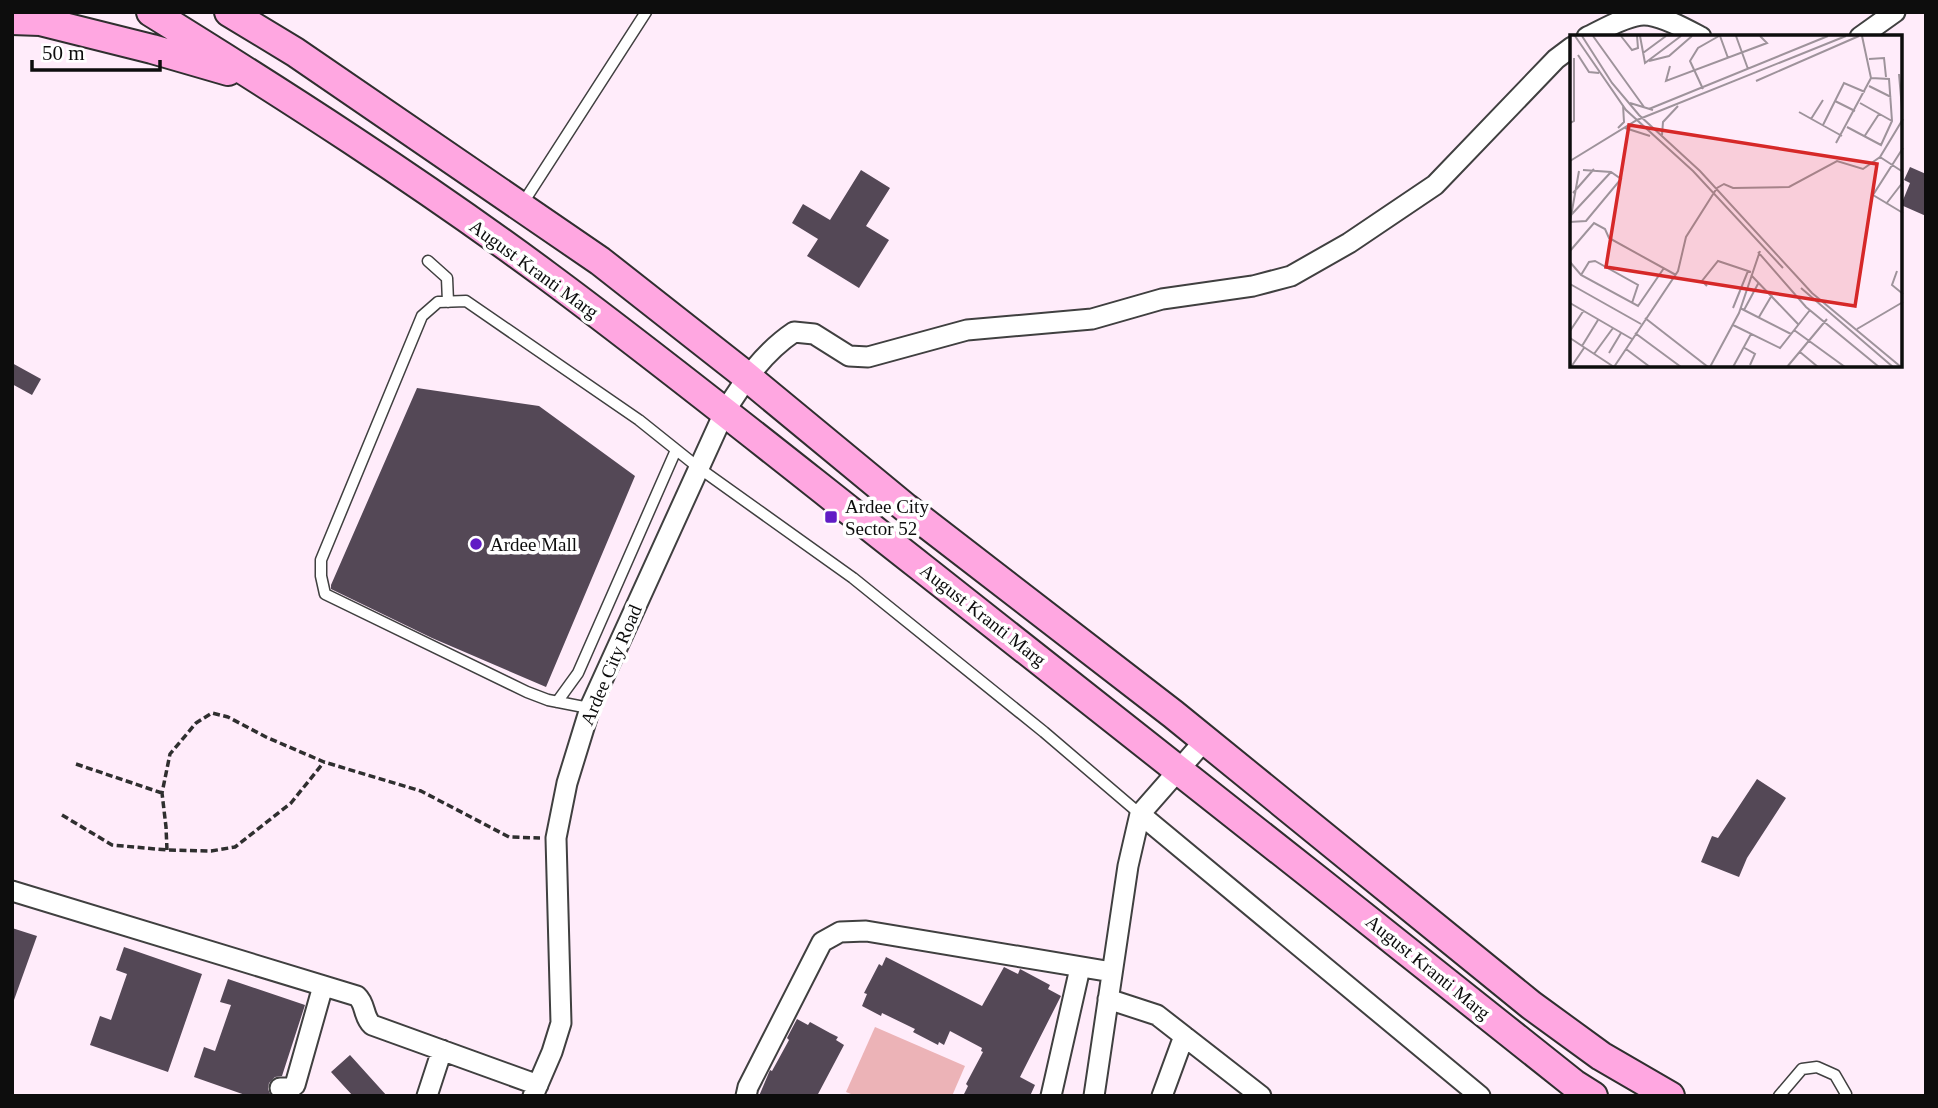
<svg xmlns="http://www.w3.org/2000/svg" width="1938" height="1108" font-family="Georgia,serif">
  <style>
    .green { fill: #ecb3b7 }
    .building { fill: #544856 }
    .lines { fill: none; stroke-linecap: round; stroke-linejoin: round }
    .lane-casing { stroke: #404040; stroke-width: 13 }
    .street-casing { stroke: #404040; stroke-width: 23 }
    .secondary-casing { stroke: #2f2f2f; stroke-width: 32 }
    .path { stroke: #2f2f2f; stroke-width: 3.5; stroke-dasharray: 7 3.5; stroke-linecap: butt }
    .lane { stroke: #fff; stroke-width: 10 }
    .street { stroke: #fff; stroke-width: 19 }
    .secondary { stroke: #ffa7e1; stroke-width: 28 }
    .poi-dot { fill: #611cc5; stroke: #fff; stroke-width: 2.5 }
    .labels { text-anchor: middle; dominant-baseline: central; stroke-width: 7; stroke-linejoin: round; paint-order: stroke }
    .street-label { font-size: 19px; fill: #0d0d0d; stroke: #fff }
    .poi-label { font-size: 19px; fill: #0d0d0d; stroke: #fff; text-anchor: start }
    .inset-road { fill: none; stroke: #9e939b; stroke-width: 2 }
    .view { fill: #d62828; fill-opacity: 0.15; stroke: #d62828; stroke-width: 3.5 }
    .inset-edge { fill: none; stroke: #0d0d0d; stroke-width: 3.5 }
  </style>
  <rect width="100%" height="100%" fill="#ffecfa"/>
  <path class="green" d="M875 1027 965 1066 952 1096H856L846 1092Z"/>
  <path class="building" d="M1910 167 1926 174V216L1901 205 1910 183 1904 180Z
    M861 170 890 188 866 226 889 240 859 288 807 256 818 239 792 223 803 204 830 220Z
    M12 363 41 379 32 395 12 384Z
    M417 388 539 406 635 476 546 687 432 638 331 589V585Z
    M1757 779 1786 798 1747 858 1739 877 1701 862 1712 836 1718 838Z
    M12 928 37 936 14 1000H12Z
    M124 947 202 974 168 1072 90 1045 100 1016 111 1020 127 974 116 970Z
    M886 957 982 1006 1004 967 1018 974 1020 969 1050 985 1048 989 1061 996 1020 1077 1035 1085 1030 1096H963L968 1086 966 1084 983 1052 981 1051 982 1048 950 1031 944 1045 939 1042 938 1045 913 1032 915 1029 882 1013 881 1016 862 1006 867 994 864 993 879 964 882 966Z
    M228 979 305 1005 282 1076 275 1077 269 1083 268 1089 271 1096H248L194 1077 204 1047 215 1051 231 1005 220 1002Z
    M797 1019 808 1025 810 1022 830 1033 838 1037 836 1040 844 1045 817 1096H759L770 1070 772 1071 789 1040 787 1038Z
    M350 1055 387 1096H353L331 1072Z"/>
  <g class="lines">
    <g class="lane-casing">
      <path id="lane" d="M521 206 646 12
        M428 261 447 278 448 302
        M557 702 578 673 676 450
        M589 708 548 700 527 692 325 594 321 576V560L422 316 438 302 466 301 639 420 699 468 853 578 1044 732 1140 814
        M1779 1096 1802 1069 1817 1067 1835 1075 1846 1094 1845 1096"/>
    </g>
    <g class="street-casing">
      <path id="street" d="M1587 37C1602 30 1627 15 1644 15 1661 15 1686 29 1701 37
        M1860 37 1895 12
        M1140 814 1480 1096
        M12 891 357 996C366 1004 363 1017 372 1025L538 1085
        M1108 999 1157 1015 1261 1096
        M280 1088H290L295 1085 323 986
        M427 1096 442 1050
        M533 1096 552 1052 561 1023 556 838 567 783 591 705 724 413C743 382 764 352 794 332L814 334 849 356 868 357 967 330 1092 319 1162 299 1253 286 1291 276 1349 243 1435 185 1556 59 1572 47
        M746 1096 748 1087 822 942 840 932 866 931 1112 972
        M1051 1096 1080 968
        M1094 1096 1128 866 1140 814 1205 740
        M1162 1096 1184 1036"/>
    </g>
    <g class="secondary-casing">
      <path id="secondary" d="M151 12C285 95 419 181 546 275 673 369 796 469 921 567 1139 738 1357 911 1574 1084L1593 1096
        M229 12 295 52 600 261 740 371 906 508 1173 714 1531 1005 1601 1056 1670 1096
        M12 20 40 21 152 49 228 71"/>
    </g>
    <path class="path" d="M76 764 162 793
      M62 815 112 845 167 850 211 851 235 847 291 803 324 762
      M167 850 166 827 162 793 170 754 196 723 212 713 228 717 266 737 324 762 421 791 509 837 540 838"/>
    <use href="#lane" class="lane"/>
    <use href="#street" class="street"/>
    <use href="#secondary" class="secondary"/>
  </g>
  <g class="poi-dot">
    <rect x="824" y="510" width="14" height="14" rx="3.5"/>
    <circle cx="476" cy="544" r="7"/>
  </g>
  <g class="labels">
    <g class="street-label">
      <text transform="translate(534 269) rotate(36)">August Kranti Marg</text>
      <text transform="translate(983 615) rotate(38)">August Kranti Marg</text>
      <text transform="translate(611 665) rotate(-67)">Ardee City Road</text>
      <text transform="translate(1428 967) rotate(39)">August Kranti Marg</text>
    </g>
    <g class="poi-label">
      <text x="845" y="506">Ardee City<tspan x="845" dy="22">Sector 52</tspan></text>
      <text x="490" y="544">Ardee Mall</text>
    </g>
  </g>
  <g transform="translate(1570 35)">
    <rect width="332" height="332" fill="#ffecfa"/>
    <path class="inset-road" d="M5 1 56 75 123 136 213 233M12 1 42 48 69 80 130 136 242 258 331 332M23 1 74 72M51 1 62 15 68 13 67 1M70 1 75 28 111 1M150 1 158 23M166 1 178 34M73 18 96 1M8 20 19 37 29 38M299 24 314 23 316 42M79 26 99 21 122 1M100 31 96 46 197 8 190 1M329 39 332 74M186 46 289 1M299 51 321 62M133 54 120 26 128 13 149 1M265 66 285 76M60 68 83 75M290 68 322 86M79 74 258 1M229 77 272 101M241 84 253 65M0 88 4 86V23M253 90 274 48 295 57M277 92 311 110 322 86 319 44 301 43M48 93 54 87 53 70M55 93 80 101M92 100 93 87 108 71M294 102 309 79M266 108 301 43 292 1M333 113 303 160 333 178M310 122 333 137M0 126 67 85 276 1M9 136 0 187 16 186 51 144 41 137 13 135M3 158 24 134M316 169 333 147M2 179 41 137M0 216 24 188 35 194 39 203 106 240M188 217 236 272 309 332M0 227 11 240 68 271 94 233M327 236 322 250 333 259M11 240 19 227 25 226 68 250 62 268M181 240 228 289M0 249 71 289M137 251 132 246 148 226 181 237M231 253 323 332M0 268 62 304M163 273 178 236M170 273 221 299M174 275 189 247M189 282 202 260M75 283 138 332M163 290 210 313 240 275M287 294 333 267M224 295 275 332M0 296 14 275M65 298 111 332M0 303 44 332M12 311 28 285M173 312 185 319 180 330M56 314 80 332M230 317 248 332M39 318 51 298M24 319 43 293M1 332 14 313M44 332 108 236 116 202 147 153 154 149 163 153 219 152 267 126 293 134 310 122 333 84M140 332 169 278 190 216M163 332 181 299M217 332 257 284"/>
    <path class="view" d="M59 90 307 129 285 271 36 232Z"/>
    <rect width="332" height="332" class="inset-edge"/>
  </g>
  <rect width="1938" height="1108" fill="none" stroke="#0d0d0d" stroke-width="28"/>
  <path d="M32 60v10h128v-10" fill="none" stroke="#0d0d0d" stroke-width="3.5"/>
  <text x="42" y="60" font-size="21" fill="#0d0d0d" stroke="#ffffff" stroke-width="5" paint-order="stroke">50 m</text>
</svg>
